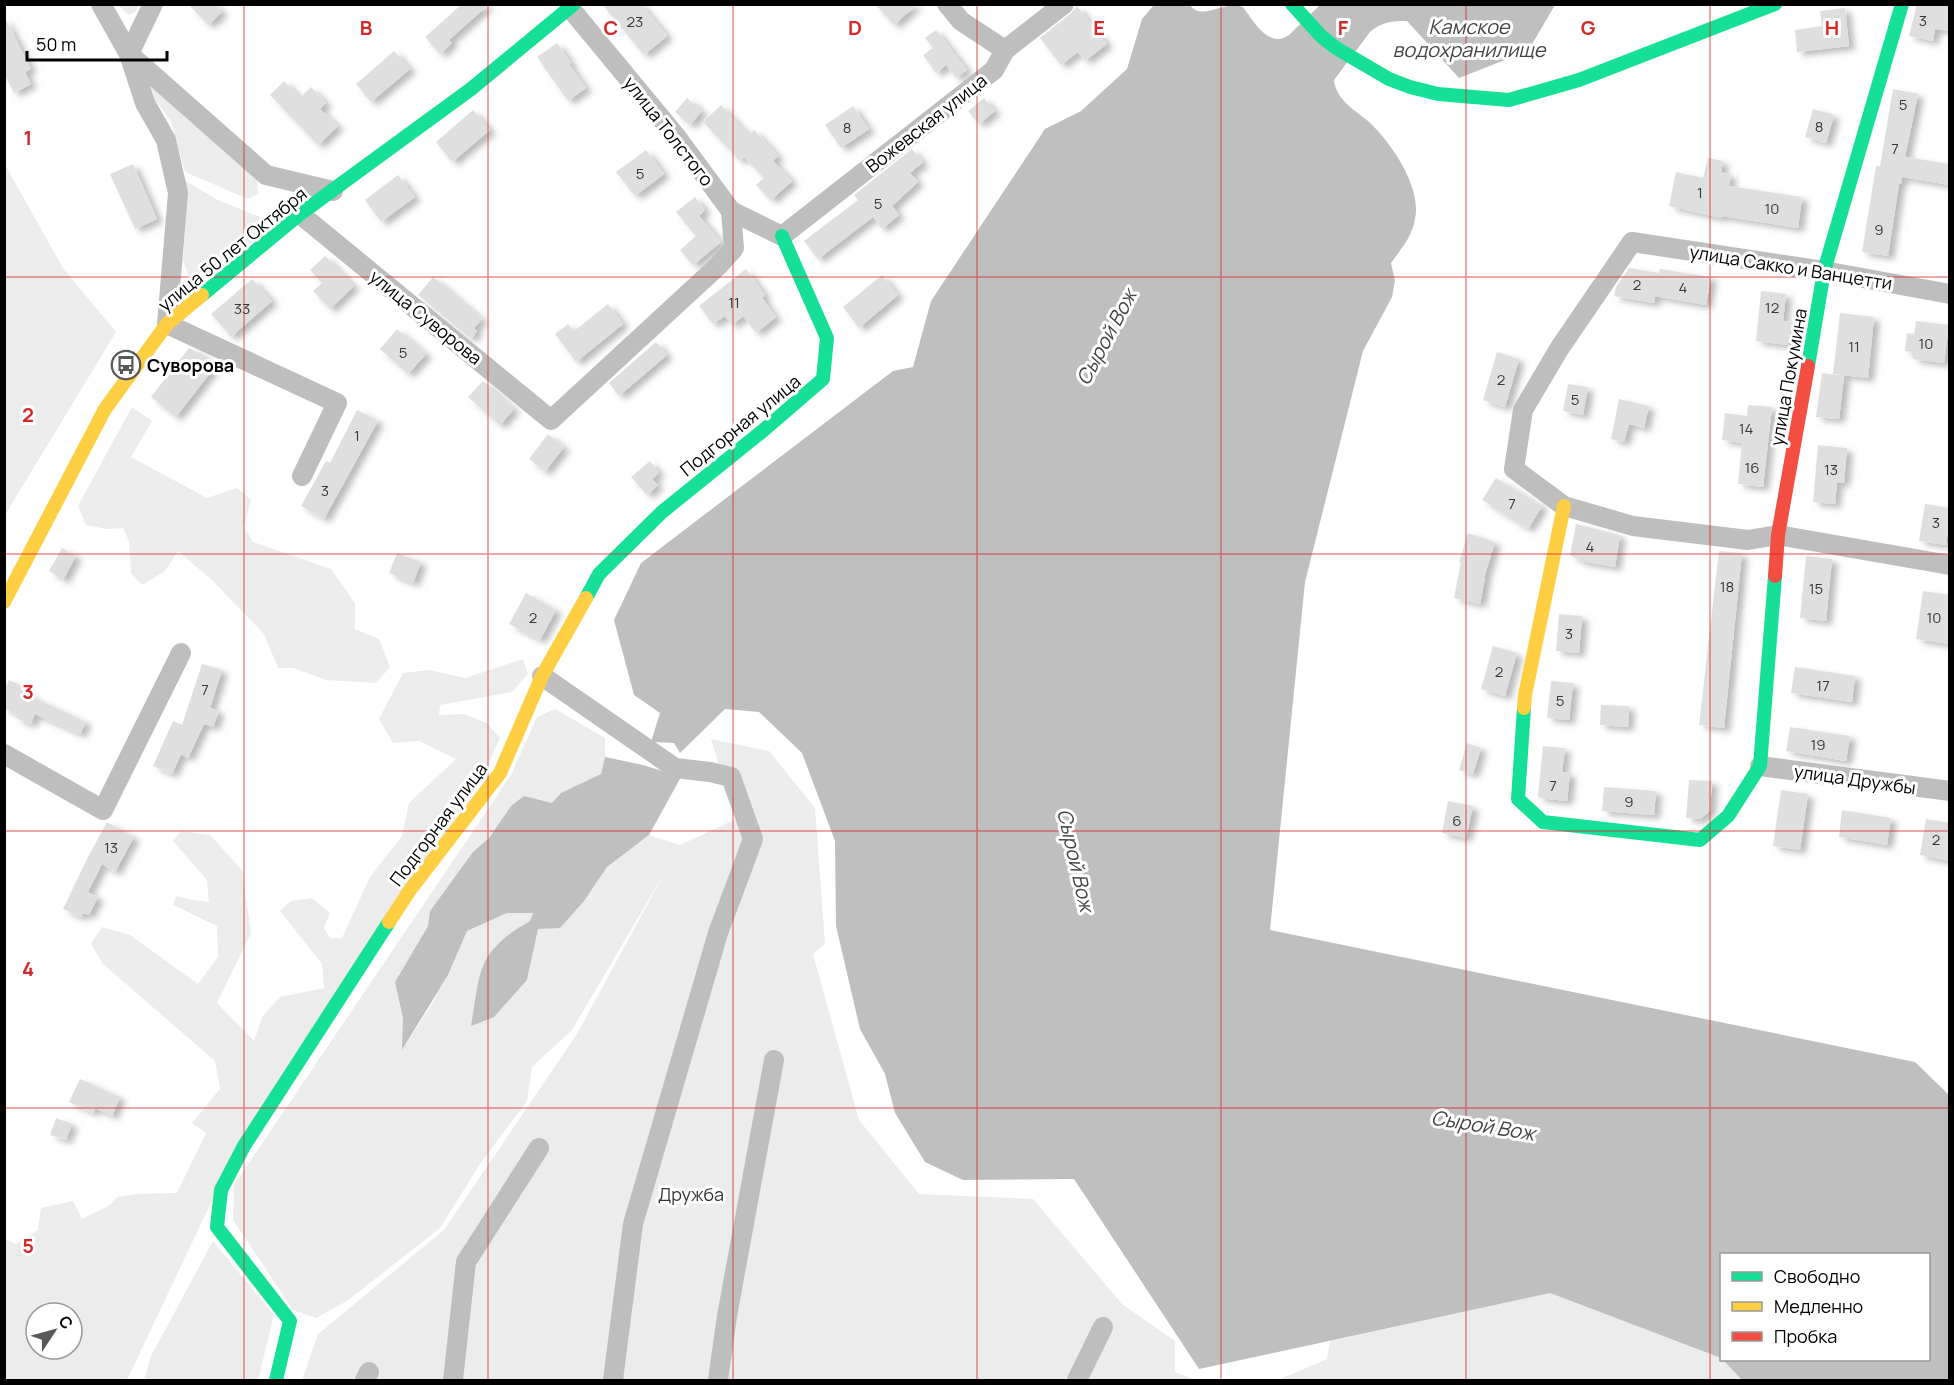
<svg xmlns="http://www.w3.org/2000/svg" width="1954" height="1385" font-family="Manrope,sans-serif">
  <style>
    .green { fill: #ececec; fill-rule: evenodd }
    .water { fill: #bfbfbf }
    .building { fill: #dfdfdf; filter: url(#shadow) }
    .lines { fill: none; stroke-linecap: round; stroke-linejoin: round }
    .street { stroke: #bebebe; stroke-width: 20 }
    .fast { stroke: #16e098; stroke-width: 14 }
    .slow { stroke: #ffcf43; stroke-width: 14 }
    .jam { stroke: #f24e42; stroke-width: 14 }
    .grid { fill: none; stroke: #d62828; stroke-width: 1.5; stroke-opacity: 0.55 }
    .labels { text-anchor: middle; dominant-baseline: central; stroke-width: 6; stroke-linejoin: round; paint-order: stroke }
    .number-label { font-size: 15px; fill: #383838 }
    .street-label { font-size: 18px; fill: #000; stroke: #fff }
    .poi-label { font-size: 18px; font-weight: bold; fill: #000; stroke: #fff; text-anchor: start }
    .park-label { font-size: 18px; fill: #333; stroke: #fff }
    .water-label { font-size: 20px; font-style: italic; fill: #444; stroke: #fff }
    .grid-label { font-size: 20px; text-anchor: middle; font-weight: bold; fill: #d62828; stroke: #fff; stroke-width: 6; stroke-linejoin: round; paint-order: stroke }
  </style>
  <defs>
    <filter id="shadow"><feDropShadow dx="6" dy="4" stdDeviation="3" flood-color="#0004"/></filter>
  </defs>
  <rect width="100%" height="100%" fill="#fff"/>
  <path class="green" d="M118 5H139L135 12 129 15Z
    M151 83 257 179 258 194 248 199 185 172 171 121 145 87Z
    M4 163 63 268 116 332 5 515Z
    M182 179 218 200 260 217 264 222 263 234 205 278H193L188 274 183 261 186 217Z
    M132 407 152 421 131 457 207 498 237 488 251 500 244 527 253 542 331 569 355 603V629L379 639 390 667 376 683 326 680 293 668H278L264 634 212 580 178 551 165 571 142 585 131 573 129 541 123 528 107 529 86 525 78 506Z
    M523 659 528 674 512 692 440 705 439 715 464 714 487 723 500 738 484 773 216 1192 127 1380H5L4 1238 16 1244 38 1230 41 1208 73 1201 82 1219 110 1205 117 1197 136 1194 177 1193 206 1133 192 1123 220 1089 215 1061 103 964 91 944 102 927 130 935 198 984 218 957 217 926 173 905 176 896 193 900 209 902 207 880 173 841 181 831 210 835 242 870 251 933 217 1003 254 1041 262 1017 280 997 324 988 322 964 280 911 291 901 312 898 330 913 324 928 330 938H342L370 877 402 836 409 803 456 759 419 741 393 743 379 719 403 673 429 670 465 678ZM36 1313H72V1349H36Z
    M555 709 605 738V757L601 774 552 803 524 797 511 806 489 838 473 852 430 911 428 926 395 982 403 1018V1049L433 1002 448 975 467 931 507 913 533 912 530 921 515 930 527 980 538 929 560 927 584 901 607 867 649 835 680 845 736 819 711 739 769 751 815 808 825 944 813 954 859 1120 919 1194 1033 1199 1122 1304 1175 1341V1372L1196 1380H302L318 1334 444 1230 577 1034 665 872 572 1030 532 1067 527 1101 480 1164 440 1228 347 1301 316 1318 293 1310 233 1220 234 1185 511 775 537 717Z
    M213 1241 274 1315 258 1380H144L151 1356Z
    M1550 1293 1721 1358 1742 1380H1278L1327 1359 1330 1341Z"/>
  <path class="water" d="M1154 5 1170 6 1173 5H1190C1203 22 1223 0 1243 7 1254 22 1269 49 1289 35L1320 5H1555L1528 51 1459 78 1407 21C1392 21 1381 22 1370 32L1334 80C1336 100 1355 110 1368 121 1391 142 1422 187 1415 219 1412 237 1401 249 1391 263L1395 281 1392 297 1363 351 1305 582 1270 930 1915 1062 1949 1095V1380H1742L1723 1360H1928V1254H1722L1721 1358 1550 1293 1199 1369 1074 1179 963 1180 925 1162 895 1113 885 1074 860 1029 836 926 835 841 802 753 759 712 725 709 680 753 674 743 651 742 660 713 634 695 614 620 641 563 893 371 913 367 931 301 1045 129 1081 111 1127 69 1142 19Z
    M605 757 643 765 681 777 649 835 607 867 584 901 560 928 538 929 527 980 494 1017 471 1026C474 1010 477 980 483 966 491 946 512 931 530 921L533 913H507L467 931 448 975 402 1050 403 1018 395 982 428 926 430 911 473 852 489 838 511 806 524 796 552 803 561 793 601 774Z"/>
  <path class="building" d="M188 4H215L222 12 208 25Z
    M462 4H489L449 40 452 43 440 54 425 37Z
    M602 4H641L667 36 644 55Z
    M875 4H917L894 25Z
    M1917 4H1950V31L1935 29 1933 41 1909 36Z
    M1077 6 1107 44 1085 61 1078 52 1061 65 1040 38 1071 13Z
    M1845 8 1849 46 1797 52 1795 30 1822 26 1820 11Z
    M4 16 31 69 25 72 31 84 14 93 4 74Z
    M936 30 967 70 956 78 946 65 936 73 923 55 933 48 925 38Z
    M557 43 571 63 569 64 586 88 568 101 537 57Z
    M394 51 410 69 371 102 356 84Z
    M284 81 300 98 311 87 326 103 320 109 338 126 318 145 270 95Z
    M1893 89 1918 94 1905 157 1950 164V185L1902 177 1901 184H1899L1888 256 1862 252 1876 166H1880Z
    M687 98 702 111 690 125 675 112Z
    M984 98 995 111 979 124 968 111Z
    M721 105 748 135 754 130 778 156 773 161 792 181 771 200 756 185 764 178 744 157 740 161 703 122Z
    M853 106 869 129 841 148 825 125Z
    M1813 109 1834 115 1826 143 1805 137Z
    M473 110 490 130 452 162 436 142Z
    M912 149 923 162 910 173 918 182 892 206 899 215 882 229 873 217 818 259 804 241 858 200 854 195Z
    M646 150 664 174 635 196 616 172Z
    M1708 158 1723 161 1721 172 1731 175 1729 186 1802 197 1798 228 1722 216 1721 218 1669 206 1676 172 1703 178Z
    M133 164 157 219 135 229 110 174Z
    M398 175 415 197 381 222 365 200Z
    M695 197 705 210 699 216 721 242 693 265 680 250 696 236 676 212Z
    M325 256 354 286 330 309 313 291 322 283 310 270Z
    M1629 268 1659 273 1660 269 1711 277 1706 305 1655 296 1654 303 1614 296 1616 287Z
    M746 269 765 295 762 298 776 317 756 333 743 316 732 325 725 316 713 324 699 306Z
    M882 275 898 295 859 328 843 307Z
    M433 277 482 319 474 328 477 331 471 339 418 295Z
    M252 279 272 301 231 337 211 314Z
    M1761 291 1786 294 1783 321 1791 322 1788 345 1756 341Z
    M608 304 623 324 576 362 555 334 568 324 574 331Z
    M1840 313 1874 317 1868 378 1833 374Z
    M1916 321 1949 325 1944 363 1913 359V352L1905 351 1907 333 1914 334Z
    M397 329 426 354 408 374 380 349Z
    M656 342 667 355 619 396 609 383Z
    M189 348 211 359 207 364 213 369 176 417 151 397Z
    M1497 352 1519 359 1505 407 1483 400Z
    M1822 373 1844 376 1839 419 1816 417Z
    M483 381 514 409 500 425 468 397Z
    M1568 384 1588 387 1583 415 1563 411Z
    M1619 399 1649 406 1644 428 1629 424 1624 442 1611 439Z
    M1748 405 1772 407 1763 487 1738 484 1742 443 1722 440 1725 413 1747 416Z
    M357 410 378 421 324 519 301 506 326 461 330 463Z
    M548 434 564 447 545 472 529 459Z
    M1818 445 1847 448 1844 483 1837 482 1835 504 1813 502Z
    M650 461 659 473 652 479 658 485 647 495 631 477Z
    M1496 478 1542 506 1528 529 1482 500Z
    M1925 504 1950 508V537H1947L1946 545 1919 541Z
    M1576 524 1620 535 1615 567 1581 561 1570 555Z
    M1468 533 1495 542 1484 578H1485L1480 604 1454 598 1461 562H1459Z
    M62 548 76 556 63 580 49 571Z
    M1719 551 1742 553 1724 728 1699 725Z
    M397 553 421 562 413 583 389 573Z
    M1806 556 1832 559 1826 621 1800 618Z
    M1923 591 1950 595V644L1916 639Z
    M526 593 556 610 540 640 509 624Z
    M1559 614 1582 616 1579 653 1556 651Z
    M1493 646 1517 653 1505 696 1481 689Z
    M202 664 222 670 210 708 219 711 213 727 204 724 188 758 181 754 172 774 153 766 173 721 182 725Z
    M1795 667 1855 676 1852 702 1791 693Z
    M9 680 27 688 25 692 41 701 86 722 80 734 35 714 31 724 16 718 18 715 4 708V690Z
    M1551 681 1573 683 1569 720 1547 718Z
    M1601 705 1629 706 1628 727 1600 725Z
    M1790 727 1850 736 1846 761 1786 751Z
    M1467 743 1481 748 1473 774 1459 770Z
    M1543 746 1565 748 1562 772 1570 773 1567 801 1540 798 1538 796Z
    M1689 780 1712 781 1710 811 1700 819 1686 818Z
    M1604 787 1656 791 1654 815 1602 811Z
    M1781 790 1808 794 1800 850 1773 846Z
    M1448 801 1473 806 1466 838 1442 833Z
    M1842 810 1891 818 1887 845 1839 837Z
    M1926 819 1950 823V861L1920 855Z
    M107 822 134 837 115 872 102 864 88 892 98 897 89 915 83 913 81 917 63 909 88 857Z
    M80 1079 120 1097 112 1116 95 1108 93 1113 69 1102Z
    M56 1118 72 1124 66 1140 50 1135Z"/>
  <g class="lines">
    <path class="street" d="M101 4 129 54 266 175 333 191
      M153 4 129 54 145 103 166 140 178 193 167 324 337 403 302 476
      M947 4 961 21 1005 50
      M570 8 675 135 731 211 782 236 994 70 1005 50 1064 4
      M300 214 551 420 718 266 734 248 731 211
      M1950 294 1824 271 1632 242 1559 349 1523 410 1514 469 1564 506 1633 526 1748 540 1778 535 1950 565
      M542 676 675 768 710 772 731 777 753 839 718 933 633 1224 613 1380
      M4 754 103 810 181 653
      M1760 766 1950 791
      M365 1380 369 1372
      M453 1380 466 1262 539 1148
      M718 1380 727 1316 774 1060
      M1077 1380 1103 1327"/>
    <path class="fast" d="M1292 4 1321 36 1336 48 1389 79 1410 87 1438 94 1509 100 1579 80 1775 4
      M202 295 300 214 471 89 574 4
      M1808 366 1824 271 1902 4
      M586 598 599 574 662 512 765 429 823 379 827 338 782 236
      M1524 708 1518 799 1543 822 1700 840 1728 816 1760 766 1775 576
      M276 1380 290 1321 217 1227 221 1190 244 1146 389 922"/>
    <path class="slow" d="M4 602 105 409 167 324 202 295
      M1524 708 1525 695 1564 506
      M389 922 410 890 500 773 542 676 586 598"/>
    <path class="jam" d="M1775 576 1778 535 1808 366"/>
  </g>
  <path class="grid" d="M244 4V1380M488 4V1380M733 4V1380M977 4V1380M1221 4V1380M1466 4V1380M1710 4V1380M4 277H1950M4 554H1950M4 831H1950M4 1108H1950"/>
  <defs>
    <g id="bus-ring" transform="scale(1.5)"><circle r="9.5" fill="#fff" stroke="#595959" stroke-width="1.5"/><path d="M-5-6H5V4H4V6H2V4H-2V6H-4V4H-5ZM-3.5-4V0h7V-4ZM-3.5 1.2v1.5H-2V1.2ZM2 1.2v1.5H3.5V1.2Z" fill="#595959"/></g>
  </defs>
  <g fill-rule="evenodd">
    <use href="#bus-ring" x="126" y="365"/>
  </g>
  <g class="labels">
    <g class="number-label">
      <text x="1923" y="20">3</text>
      <text x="635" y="21">23</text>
      <text x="1903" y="104">5</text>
      <text x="1819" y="126">8</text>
      <text x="847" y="127">8</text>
      <text x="1895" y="148">7</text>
      <text x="640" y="173">5</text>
      <text x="1700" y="192">1</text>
      <text x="878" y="203">5</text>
      <text x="1772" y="208">10</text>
      <text x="1879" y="229">9</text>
      <text x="1637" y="284">2</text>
      <text x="1683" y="287">4</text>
      <text x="734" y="302">11</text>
      <text x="1772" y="307">12</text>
      <text x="242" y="308">33</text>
      <text x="1926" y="343">10</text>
      <text x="1854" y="346">11</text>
      <text x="403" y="352">5</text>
      <text x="1501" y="379">2</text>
      <text x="1575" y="399">5</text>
      <text x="1746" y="428">14</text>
      <text x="357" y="435">1</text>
      <text x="1752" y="467">16</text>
      <text x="1831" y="469">13</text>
      <text x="325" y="490">3</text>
      <text x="1512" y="503">7</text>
      <text x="1936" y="522">3</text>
      <text x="1590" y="546">4</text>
      <text x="1727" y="586">18</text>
      <text x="1816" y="588">15</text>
      <text x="533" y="617">2</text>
      <text x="1934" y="617">10</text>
      <text x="1569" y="633">3</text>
      <text x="1499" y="671">2</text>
      <text x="1823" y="685">17</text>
      <text x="205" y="689">7</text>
      <text x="1560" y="700">5</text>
      <text x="1818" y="744">19</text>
      <text x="1553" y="785">7</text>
      <text x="1629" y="801">9</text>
      <text x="1457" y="820">6</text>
      <text x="1936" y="839">2</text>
      <text x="111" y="847">13</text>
    </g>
    <g class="street-label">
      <text transform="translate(926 123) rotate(-38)">Вожевская улица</text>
      <text transform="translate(669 131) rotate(52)">улица Толстого</text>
      <text transform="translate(232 249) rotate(-39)">улица 50 лет Октября</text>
      <text transform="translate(1791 267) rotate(9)">улица Сакко и Ванцетти</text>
      <text transform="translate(426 317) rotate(39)">улица Суворова</text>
      <text transform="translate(1788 377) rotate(-80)">улица Покумина</text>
      <text transform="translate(740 425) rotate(-39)">Подгорная улица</text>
      <text transform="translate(1855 779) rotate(8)">улица Дружбы</text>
      <text transform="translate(438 824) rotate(-53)">Подгорная улица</text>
    </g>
    <g class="poi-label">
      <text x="147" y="365">Суворова</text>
    </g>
    <g class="park-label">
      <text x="691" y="1194">Дружба</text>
    </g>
    <g class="water-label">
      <text x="1469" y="26">Камское<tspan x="1469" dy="23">водохранилище</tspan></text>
      <text transform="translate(1106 337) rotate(-62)">Сырой Вож</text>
      <text transform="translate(1076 860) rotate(77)">Сырой Вож</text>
      <text transform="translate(1483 1125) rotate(9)">Сырой Вож</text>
    </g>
  </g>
  <g class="grid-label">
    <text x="366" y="35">B</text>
    <text x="611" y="35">C</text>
    <text x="855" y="35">D</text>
    <text x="1099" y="35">E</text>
    <text x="1343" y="35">F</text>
    <text x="1588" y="35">G</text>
    <text x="1832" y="35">H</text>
    <text x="28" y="145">1</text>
    <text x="28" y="422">2</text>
    <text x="28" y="699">3</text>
    <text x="28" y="976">4</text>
    <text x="28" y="1253">5</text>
  </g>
  <rect width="1954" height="1385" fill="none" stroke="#000000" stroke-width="12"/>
  <rect x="1720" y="1253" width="210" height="108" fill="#ffffff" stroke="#999999" stroke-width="1.5"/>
  <rect x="1732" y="1272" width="30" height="9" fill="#16e098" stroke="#999999" stroke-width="1.5"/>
  <text x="1774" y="1283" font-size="18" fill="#000000">Свободно</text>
  <rect x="1732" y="1302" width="30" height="9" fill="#ffcf43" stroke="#999999" stroke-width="1.5"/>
  <text x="1774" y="1313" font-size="18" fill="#000000">Медленно</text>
  <rect x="1732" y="1332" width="30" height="9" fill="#f24e42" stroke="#999999" stroke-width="1.5"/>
  <text x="1774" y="1343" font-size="18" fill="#000000">Пробка</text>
  <g transform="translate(54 1331) rotate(54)"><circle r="28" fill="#ffffff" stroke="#999999" stroke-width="1.5"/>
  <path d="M0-4.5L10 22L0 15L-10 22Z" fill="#595959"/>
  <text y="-9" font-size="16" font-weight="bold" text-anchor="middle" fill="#000000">С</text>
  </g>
  <path d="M27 51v9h140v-9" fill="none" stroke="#000000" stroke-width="3"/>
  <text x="36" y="51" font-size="18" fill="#000000" stroke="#ffffff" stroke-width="4.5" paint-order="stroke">50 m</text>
</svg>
